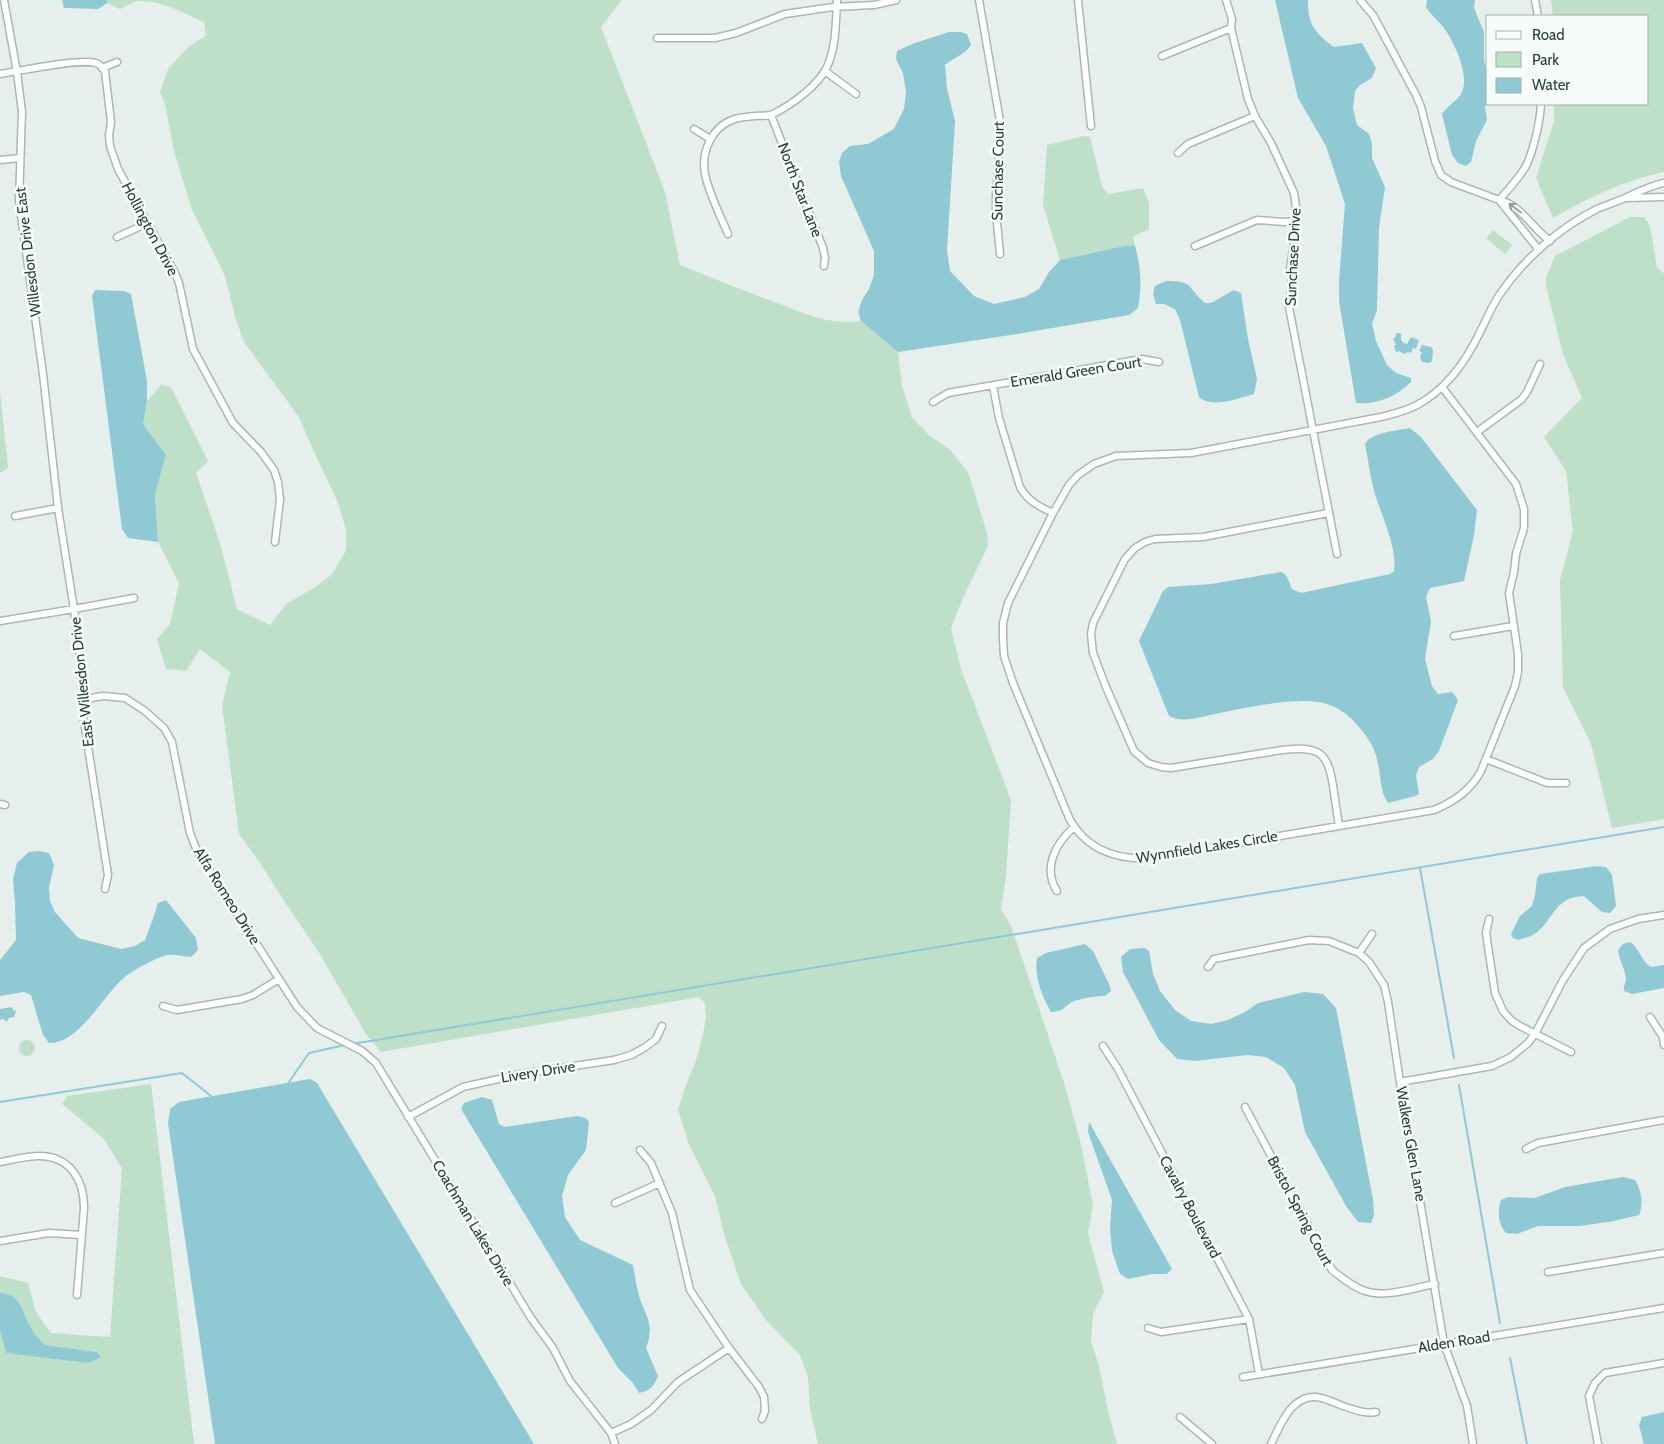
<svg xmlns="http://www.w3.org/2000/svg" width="1664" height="1444" font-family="Cabin,sans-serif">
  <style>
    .green { fill: #bfe0c8 }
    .water { fill: #8ec9d4 }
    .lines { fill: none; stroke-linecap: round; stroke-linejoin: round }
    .stream { stroke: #8ec9d4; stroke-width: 2 }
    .minor-casing { stroke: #a8b8b2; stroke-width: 9 }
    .minor { stroke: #fff; stroke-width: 6 }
    .oneway { stroke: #92a09c }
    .labels { text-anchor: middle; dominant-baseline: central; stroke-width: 5; stroke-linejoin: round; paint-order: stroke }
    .street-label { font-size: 15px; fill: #24423a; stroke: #f7fbf9 }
  </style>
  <rect width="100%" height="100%" fill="#e6efeb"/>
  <path class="green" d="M107 0H622L601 27 665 192 680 265C712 278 743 291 775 302 803 313 830 326 861 321L898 352 902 385 912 418 930 436 949 449 968 472 987 533 988 546 962 600 951 628 961 669 1011 800 1006 876 1001 909 1011 926 1042 1017 1065 1086 1081 1144 1093 1205 1088 1233 1104 1292 1093 1314 1091 1341 1099 1366 1108 1411 1117 1444H818L810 1409 808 1377 800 1355 766 1320 741 1284 724 1234 715 1196 688 1142 678 1109 686 1085 698 1055 706 1020 705 1003 699 997 381 1052 366 1034 318 951 284 901 261 864 239 834 222 705 230 672 200 649 186 671 166 669 157 639 170 624 179 583 158 542 155 494 166 455 143 424 147 401 161 385 171 387 208 461 196 473 220 543 237 609 270 625 286 604 314 588 332 574 346 550V529L337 500 315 454 299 417 244 342 236 320 225 276 192 210 174 151 165 104 160 92 168 69 189 46 206 36 204 22C184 13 161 0 137 1 131 3 125 7 119 9L107 3Z
    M1551 0H1664V172C1624 180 1589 198 1553 218L1536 178 1554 121V104H1648V16H1553Z
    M1084 136 1090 137 1102 186 1108 194 1143 188 1149 203V229L1133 237 1135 246H1124L1060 260 1043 205 1047 145Z
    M1630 217H1644L1650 226 1657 268 1664 273V819L1612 828 1591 744 1563 687 1560 580 1573 531 1566 471 1544 437 1582 398 1563 354 1546 286V278L1555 256Z
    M1493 230 1512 245 1505 254 1486 238Z
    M0 391 8 468 0 473Z
    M19 1048a8 8 0 1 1 16 0a8 8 0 1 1-16 0Z
    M151 1084 194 1444H0V1331L6 1353 100 1357 97 1352 45 1345C40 1339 33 1333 30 1326 21 1310 23 1294 0 1293V1276L28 1283 36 1312 51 1333 110 1337 122 1168 103 1138 62 1104 67 1096Z"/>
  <path class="water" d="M62 0H107V3L98 9 64 8Z
    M1275 0H1308C1307 24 1316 34 1334 47L1362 43 1376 68 1372 78 1360 85 1355 91 1353 108 1357 125 1369 134 1372 143V158L1385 187 1379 228 1377 310 1372 324 1376 341 1387 365 1396 373 1411 378V382C1395 397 1378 405 1356 403L1339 301V281L1345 204 1326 146 1298 98Z
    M1427 0H1475L1474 8 1484 32V61L1488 75V91L1485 107 1487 120 1476 141 1471 162 1466 166 1458 163 1452 155 1442 114C1447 106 1456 102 1461 94 1470 78 1457 49 1448 34 1443 24 1432 17 1426 7Z
    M949 32H961L967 34 971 45C963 56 955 57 945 65L947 89 955 121 947 250 950 271 974 296 994 304 1025 297 1039 289 1049 272 1060 260 1124 246H1135C1141 267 1142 286 1138 308L1129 315 1017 334 898 352 861 321 858 312 862 300 869 289 874 275V251L841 176 839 162 842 153 850 146 868 144 894 129 904 109 906 92 903 73 896 59 897 51 912 44Z
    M1166 281C1195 281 1186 287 1205 303H1211L1234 290 1241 293 1248 339 1257 379 1254 394C1239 398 1212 409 1199 397L1180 320 1175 309 1164 304H1156C1154 297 1152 293 1155 286Z
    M95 290 124 291 131 294 147 381V401L143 424 166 455 155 494 158 542 128 538 122 529 92 296Z
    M1399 333 1401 334V340L1404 343 1407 344 1411 337 1419 340 1416 349 1413 348 1411 353 1409 352 1403 354 1400 351 1396 352 1394 346 1396 345 1393 338H1395L1396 334Z
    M1422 345 1431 347 1433 350 1432 361 1429 363 1422 362 1420 357 1422 352 1419 351Z
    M1410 428 1421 437 1477 510 1474 535 1464 581 1430 588 1426 597 1431 621 1425 659 1432 686 1438 694 1452 692 1458 700 1439 751 1433 759 1419 767 1416 775 1419 794 1415 796 1388 803C1379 790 1381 773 1377 759 1374 746 1367 736 1358 726 1351 717 1339 707 1327 704 1299 695 1240 709 1210 715 1197 718 1182 723 1169 716L1139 641 1163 591 1168 587 1211 584 1281 572C1288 574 1289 583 1292 589L1301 593 1390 574 1394 571C1398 549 1380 512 1374 491 1370 475 1368 459 1365 444 1370 433 1398 430 1410 428Z
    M39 851 49 853 54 865 49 887 50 901 55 912 78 938 121 949 135 946 145 940 154 916 158 903 166 900 196 938 198 950 191 957C183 957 175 954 168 955 160 956 133 970 126 976 104 993 80 1044 49 1043L43 1035 31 995 24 992 0 996V960L16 940 15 903 13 879 17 863 29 852Z
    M1597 866 1606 867 1612 875 1616 906 1610 913 1602 912 1584 896C1554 897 1555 918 1536 933 1530 937 1524 938 1518 940L1513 938 1511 934 1520 916 1532 906 1535 895 1537 878 1540 874Z
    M1630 942C1640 949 1641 961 1651 967L1664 965V988L1632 994 1624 991C1623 986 1626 983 1626 979 1626 971 1619 960 1618 950L1623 944Z
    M1085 944 1093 951 1110 986 1111 991 1105 996C1095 996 1081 998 1072 1002 1062 1008 1065 1011 1051 1012 1042 996 1034 977 1037 958L1046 953Z
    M1144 948 1149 951 1153 974 1160 991 1175 1010 1191 1021 1211 1024 1228 1020 1245 1012 1258 1003 1304 992 1323 994 1336 1008 1373 1199 1374 1215 1371 1223 1358 1222 1346 1206 1305 1132 1295 1085 1284 1068 1266 1057 1247 1055 1195 1061 1177 1059 1159 1040 1123 972 1121 957 1130 949Z
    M12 1007 13 1010 16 1011 14 1017 9 1018 7 1022 3 1019 0 1020V1009Z
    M310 1079 317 1083 534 1444H215L168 1123 170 1109 179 1102Z
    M482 1097 492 1100 499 1124 505 1127 577 1116 586 1118 589 1122 586 1150 568 1175 562 1196 565 1217 580 1240 633 1265C635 1275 636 1286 639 1296 646 1318 655 1323 646 1348L658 1376C654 1386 650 1391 639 1393L633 1383 618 1368 461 1109 464 1103Z
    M1089 1122 1172 1269 1167 1274H1153L1128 1279 1120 1274 1112 1251 1110 1228 1112 1200 1088 1132Z
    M1623 1177 1635 1180C1641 1190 1644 1203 1639 1215L1614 1221 1580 1226H1538L1517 1234 1506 1233C1498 1224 1497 1211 1501 1200L1508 1197 1535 1198 1565 1187Z
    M0 1293C22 1294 21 1310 30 1326 33 1333 40 1339 45 1345L97 1352 101 1357 89 1363 6 1353 0 1331Z
    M1664 1412V1444H1644L1639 1425 1642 1417Z"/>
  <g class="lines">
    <path class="stream" d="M1420 868 1454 1058
      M352 1044 1664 827
      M289 1082 309 1053 345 1045
      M1459 1085 1500 1323
      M0 1102 182 1073 211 1096
      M1510 1358 1527 1444"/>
    <g class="minor-casing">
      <path id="minor" d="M4 0 17 72 22 112 19 201 43 374 58 508 74 609 84 693 83 715 108 875 105 889
        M979 0 1001 127 996 196V212L1000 254
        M1078 0 1091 126
        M1226 0 1232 19 1231 28 1248 99 1255 116 1271 143 1294 193 1296 207V230L1290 269 1292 279 1289 307 1337 554
        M1360 0 1373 15 1416 95 1421 107 1435 161 1441 175 1451 182 1499 200C1509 189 1519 178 1526 166 1534 149 1540 122 1541 104
        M1535 0 1538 16
        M657 38H715L736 33 785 14 833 7 874 5 896 0
        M1162 56 1231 28
        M102 68 117 62
        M825 71 856 94
        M0 74C20 71 79 58 96 63 100 64 102 67 105 71L111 122 109 135 110 146 118 169 175 273 179 283 193 349 233 423 261 452 274 470 278 482 280 499 275 542
        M771 115 823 248 825 258 824 266
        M694 129 710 139
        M1178 153 1188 144 1255 116
        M0 160 20 158
        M1625 198 1664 197
        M728 234C720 215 709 194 705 174 701 153 711 128 732 120 738 117 747 117 754 116 760 115 767 117 773 114 791 105 818 86 827 67 836 48 836 21 837 0
        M117 237 148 223
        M1195 246 1257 220 1284 222 1296 221
        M1539 250 1499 200C1521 205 1532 228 1550 241
        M993 386 999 418 1020 487C1028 501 1038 506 1053 513
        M1442 387 1516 484 1524 509V528L1516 554 1514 572 1509 593 1518 654V672L1515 686 1481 771C1470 791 1455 801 1434 810L1149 858C1116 860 1087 849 1070 820L1013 683 1004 656 1003 638V623L1008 603 1053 513 1069 485 1078 475 1094 464 1116 456 1191 453 1381 417C1393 414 1406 411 1417 405 1445 390 1465 363 1479 334 1486 321 1491 307 1500 294 1524 259 1559 228 1597 209 1606 205 1616 202 1625 198 1638 192 1650 186 1664 183
        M933 402 948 393 1142 359 1159 362
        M1477 432 1522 399 1527 392 1540 364
        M1328 513 1203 537 1155 539 1145 542 1135 548 1125 559 1093 623 1091 634 1093 653 1106 687 1134 751 1148 763 1161 767 1171 768 1282 750C1317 746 1328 750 1333 786 1335 799 1337 813 1339 826
        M15 516 58 508
        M0 621 74 609 134 598
        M1454 636 1513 626
        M84 699 103 696 125 698 145 711 164 728 172 742 190 833 197 851 297 1007 317 1028 362 1051 376 1063 531 1318 553 1348 570 1381 611 1433 615 1444
        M1486 759 1547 783H1566
        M0 804 5 805
        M1057 891C1042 868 1056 843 1074 827
        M1489 919 1486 933 1495 993 1503 1011 1512 1021 1520 1026 1571 1052
        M1359 953 1372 934
        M1208 967 1214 959 1309 940 1329 941 1359 953 1369 962 1384 985 1388 1002 1400 1082 1444 1344 1467 1406 1473 1444
        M163 1006 177 1010 242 999 253 995 279 979
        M1650 1017 1663 1037 1664 1045
        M1103 1046 1118 1069 1249 1319 1259 1374
        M1400 1082 1492 1066 1511 1057 1528 1043 1535 1034 1563 980 1584 948 1610 929 1638 919 1664 915
        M1245 1107 1332 1270C1342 1278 1353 1287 1365 1291 1386 1298 1413 1288 1435 1284
        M408 1117 463 1087 521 1074 614 1060 631 1055 644 1048 656 1039 662 1026
        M1526 1149 1538 1143 1664 1120
        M640 1150 651 1163 672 1213 690 1290 729 1348 759 1387 764 1397 765 1411 762 1419
        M0 1162C12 1160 26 1156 39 1156 70 1156 84 1180 84 1208L77 1295
        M615 1203 660 1183
        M0 1241 49 1233 81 1235
        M1548 1272 1664 1253
        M1148 1328 1161 1332 1249 1319
        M1243 1377 1664 1308
        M1180 1417 1212 1444
        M611 1433 631 1424 651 1410 678 1382 729 1348
        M1271 1444C1280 1426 1291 1395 1316 1397 1326 1398 1337 1404 1346 1407 1356 1410 1365 1414 1376 1412
        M1598 1444 1589 1396 1595 1383 1605 1373 1664 1363"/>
    </g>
    <use href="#minor" class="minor"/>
  </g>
  <defs><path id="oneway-shaft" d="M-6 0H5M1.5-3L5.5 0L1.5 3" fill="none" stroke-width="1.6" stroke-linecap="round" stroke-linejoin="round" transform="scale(1.25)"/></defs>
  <use class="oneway" href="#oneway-shaft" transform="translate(1515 208) rotate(-143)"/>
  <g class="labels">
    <g class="street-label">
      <text transform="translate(998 171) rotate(-89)">Sunchase Court</text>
      <text transform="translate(800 190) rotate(69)">North Star Lane</text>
      <text transform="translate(150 229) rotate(62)">Hollington Drive</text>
      <text transform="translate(28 252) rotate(-97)">Willesdon Drive East</text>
      <text transform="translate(1293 257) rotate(-87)">Sunchase Drive</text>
      <text transform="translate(1076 372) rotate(-9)">Emerald Green Court</text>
      <text transform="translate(82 682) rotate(-96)">East Willesdon Drive</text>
      <text transform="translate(1207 847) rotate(-9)">Wynnfield Lakes Circle</text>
      <text transform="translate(227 896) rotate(58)">Alfa Romeo Drive</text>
      <text transform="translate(538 1072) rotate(-9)">Livery Drive</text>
      <text transform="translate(1411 1144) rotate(80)">Walkers Glen Lane</text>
      <text transform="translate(1190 1207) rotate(62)">Cavalry Boulevard</text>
      <text transform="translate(1300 1211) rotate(62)">Bristol Spring Court</text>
      <text transform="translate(473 1223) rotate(59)">Coachman Lakes Drive</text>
      <text transform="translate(1454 1342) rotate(-9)">Alden Road</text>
    </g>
  </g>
  <rect x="1486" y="15" width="162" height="90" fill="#f7fbf9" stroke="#a3b1ad"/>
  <rect x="1496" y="31" width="25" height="8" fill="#ffffff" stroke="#a3b1ad"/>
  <text x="1532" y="40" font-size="15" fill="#24423a">Road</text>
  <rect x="1496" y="52" width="25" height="15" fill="#bfe0c8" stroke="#a3b1ad"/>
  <text x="1532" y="65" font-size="15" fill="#24423a">Park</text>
  <rect x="1496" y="78" width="25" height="15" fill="#8ec9d4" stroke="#a3b1ad"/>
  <text x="1532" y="90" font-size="15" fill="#24423a">Water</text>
</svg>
